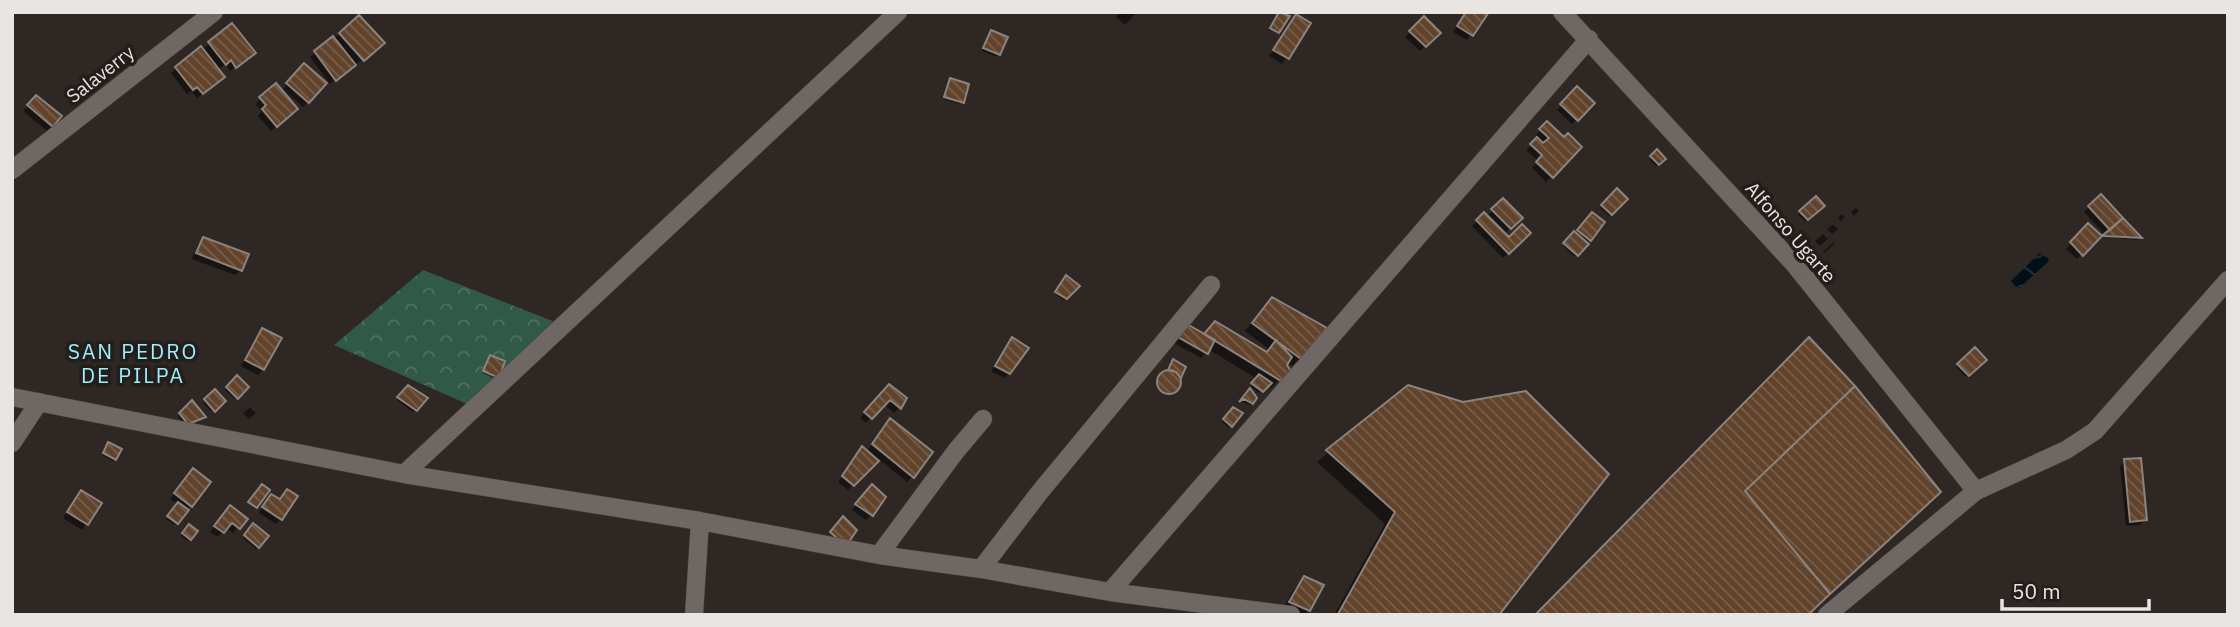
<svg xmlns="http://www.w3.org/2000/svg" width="2240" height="627" font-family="'IBM Plex Sans',sans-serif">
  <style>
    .forest { fill: url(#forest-crowns) }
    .water { fill: url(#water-waves) }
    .shadow { fill: #0007 }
    .building { fill: url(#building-back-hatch); stroke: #8a837e; stroke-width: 2 }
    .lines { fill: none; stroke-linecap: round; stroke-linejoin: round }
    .minor-casing { stroke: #494341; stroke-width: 19 }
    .tertiary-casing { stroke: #494341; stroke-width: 19 }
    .minor { stroke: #6f6764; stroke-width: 18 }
    .tertiary { stroke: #6f6764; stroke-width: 18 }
    .labels { text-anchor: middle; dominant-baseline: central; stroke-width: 7; stroke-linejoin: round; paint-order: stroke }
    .street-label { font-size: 19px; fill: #e9e5e3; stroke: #241e1b }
    .neighbourhood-label { font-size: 21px; letter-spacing: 2px; fill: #9dedfb; stroke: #241e1b }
  </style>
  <defs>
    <pattern id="forest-crowns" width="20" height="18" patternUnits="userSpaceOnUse" patternTransform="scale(1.75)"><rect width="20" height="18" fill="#305948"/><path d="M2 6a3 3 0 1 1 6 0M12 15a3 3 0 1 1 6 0" fill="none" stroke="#4e7162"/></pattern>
    <pattern id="water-waves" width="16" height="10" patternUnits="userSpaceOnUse" patternTransform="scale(1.75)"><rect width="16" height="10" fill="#001018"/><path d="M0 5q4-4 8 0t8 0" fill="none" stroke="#253339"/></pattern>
    <pattern id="building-back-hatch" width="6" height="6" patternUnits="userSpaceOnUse" patternTransform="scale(1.75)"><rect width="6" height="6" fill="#61432c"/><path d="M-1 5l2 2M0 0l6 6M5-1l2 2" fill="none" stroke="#785e4a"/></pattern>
  </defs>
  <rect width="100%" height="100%" fill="#2e2724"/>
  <path class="forest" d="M423 270 555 322 467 404 334 345Z"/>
  <path class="water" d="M2040 253 2049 259 2047 263 2018 289 2011 281Z"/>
  <path class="shadow" d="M1120 12H1137L1125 25 1116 17Z
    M1465 12H1487L1467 40 1453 32Z
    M1296 16 1309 24 1282 64 1269 56Z
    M1424 19 1438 33 1420 51 1405 37Z
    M991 32 1005 38 996 57 982 51Z
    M340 34 377 48 330 84 310 57Z
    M210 43 248 58 230 71 225 64 218 70V82L197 98 191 91 187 94 171 73Z
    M304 66 324 83 303 107 283 89Z
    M950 80 962 102 960 104 943 99Z
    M275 85 291 114 271 131 258 116 262 111 255 104Z
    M1577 89 1593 103 1572 124 1557 110Z
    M36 97 60 117 47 131 23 111Z
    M1547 124 1564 139 1580 147 1546 182 1532 168 1538 161 1526 150 1539 138 1536 135Z
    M1657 152 1663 159 1656 166 1649 159Z
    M1617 191 1626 199 1609 216 1600 208Z
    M2100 196 2140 238 2138 240 2103 237 2105 235 2084 212Z
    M1816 199 1822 206 1805 221 1798 214Z
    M1503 201 1520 218 1504 234 1509 240 1528 233 1503 258 1472 226 1484 214 1486 217Z
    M1856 208 1859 211 1854 216 1851 212Z
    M1592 214 1590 240 1575 257 1563 246 1574 233 1576 234Z
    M1842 214 1845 217 1841 221 1838 218Z
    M1833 224 1838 229 1832 234 1827 229Z
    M2089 225 2101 237H2098L2077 259 2066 249Z
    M1823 234 1828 239 1820 246 1815 241Z
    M203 239 241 270 235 275 192 259 198 244Z
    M1834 242 1835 243 1825 253 1823 252Z
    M1064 279 1077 286 1064 300 1055 294Z
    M1264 307 1300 358 1292 366 1287 362 1280 379 1271 388 1267 385 1259 393 1250 386 1257 379 1208 349 1201 358 1174 343 1180 331 1266 353 1269 349 1245 331Z
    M262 330 279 338 263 369 258 375 241 366 257 335Z
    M1013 339 1009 373 1004 378 991 371Z
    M1974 349 1985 360 1966 377 1956 367Z
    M488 359 503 362 496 379 482 373Z
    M1173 361 1184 367 1179 378V385L1168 395 1163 394 1156 387 1157 381 1167 373Z
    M237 378 247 387 235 399 225 390Z
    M408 387 425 398 413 412 397 400Z
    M889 387 905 399 899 408 894 413 884 404 866 423 860 418Z
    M1408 387 1497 615H1334L1385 524 1317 462Z
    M1249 391 1255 398 1250 405 1240 401Z
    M215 392 224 401 212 412 203 403Z
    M192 403 202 418 185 426 178 416Z
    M250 407 256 413 249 419 243 413Z
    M1233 409 1240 414 1229 428 1222 422Z
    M885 426 912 477 907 482 868 450 867 451Z
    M106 447 115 459 113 461 102 455Z
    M862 448 876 461 848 490 838 482Z
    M2125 461 2146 520 2140 525 2126 526 2120 466Z
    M188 476 191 506 174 525 166 519 177 504 170 499Z
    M867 491 871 515 866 520 852 510Z
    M81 492 100 504 82 530 63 518Z
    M266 501H279L281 519 276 524 259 513Z
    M225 513 245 519 233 533 226 528 218 537 210 532Z
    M253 526 267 537 256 549 243 538Z
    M189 527 196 532 188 541 181 536Z
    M1304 578 1309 610 1304 615 1280 613 1294 589Z"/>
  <path class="building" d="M1279 12 1290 16 1279 33 1270 28Z
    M1466 12H1489L1473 36 1457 26Z
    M1296 14 1311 23 1289 59 1273 50Z
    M359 15 385 43 364 61 339 33Z
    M1424 16 1441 33 1426 47 1409 31Z
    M232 23 256 53 236 68 231 60 226 65 208 42Z
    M991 30 1008 37 1000 55 983 48Z
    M333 36 356 65 336 81 314 51Z
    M201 46 225 77 203 94 197 87 193 90 175 67Z
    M304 63 327 83 309 103 286 83Z
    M950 78 969 84 964 103 944 97Z
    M276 83 298 109 277 127 262 109 266 105 259 97Z
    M1577 86 1595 103 1578 121 1560 104Z
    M36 95 62 116 53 127 27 105Z
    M1547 121 1564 137 1568 133 1582 147 1553 178 1536 162 1542 155 1530 144 1537 137 1543 143 1549 138 1539 129Z
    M1657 149 1666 159 1659 165 1650 156Z
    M1617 188 1628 199 1612 215 1601 205Z
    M2101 194 2123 218 2110 230 2088 206Z
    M1816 196 1825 206 1808 220 1799 211Z
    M1503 198 1523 218 1511 229 1491 209Z
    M1484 212 1509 237 1522 224 1531 233 1509 254 1476 220Z
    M1592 212 1605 222 1591 241 1577 230Z
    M2123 218 2142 238 2102 236Z
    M2088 223 2102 236 2083 256 2070 242Z
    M1574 231 1589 244 1578 256 1563 243Z
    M203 237 249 254 242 271 196 253Z
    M1066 275 1080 286 1067 299 1055 292Z
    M1272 297 1327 328 1301 359 1252 323Z
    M1215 321 1267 352 1276 340 1292 357 1287 365 1291 371 1281 381 1204 334Z
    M1185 323 1215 340 1208 354 1178 337Z
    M262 328 282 338 264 370 245 360Z
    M1012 337 1029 348 1010 374 995 366Z
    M1809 337 1855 386 1745 491 1830 594 1808 615H1535Z
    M1975 347 1987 360 1969 376 1957 364Z
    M490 355 505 361 499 378 483 371Z
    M1173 359 1186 367 1181 378 1176 372 1168 370Z
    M1157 382a12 12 0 1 1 24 0a12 12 0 1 1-24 0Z
    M1259 374 1272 383 1263 392 1251 383Z
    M237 375 249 387 238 399 226 387Z
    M889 384 907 398 901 409 890 400 872 419 864 412Z
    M408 385 428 398 417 411 397 397Z
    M1408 385 1463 402 1526 391 1609 474 1499 615 1338 614 1395 512 1326 450Z
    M1855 386 1941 492 1830 594 1745 491Z
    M1250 388 1257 398 1253 404 1244 399 1239 402Z
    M215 389 226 401 215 412 204 399Z
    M192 400 206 417 188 424 179 413Z
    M1233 407 1243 413 1232 427 1223 419Z
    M890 418 933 452 914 478 872 444Z
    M108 442 122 449 116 460 103 453Z
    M862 446 879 461 854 486 842 476Z
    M2141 458 2147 520 2130 522 2124 459Z
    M193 468 211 482 192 507 174 493Z
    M262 484 270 490 257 508 248 502Z
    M872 484 886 497 873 516 855 504Z
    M287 489 298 496 282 520 262 507 271 494 280 499Z
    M81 490 102 503 88 525 67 512Z
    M178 502 189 510 178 524 167 516Z
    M230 505 248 519 240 529 232 523 224 533 214 526Z
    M843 516 857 530 846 546 830 532Z
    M253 523 269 536 259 548 244 535Z
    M189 524 198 531 191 540 182 533Z
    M1304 576 1324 585 1310 611 1289 602Z"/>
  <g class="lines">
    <g class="minor-casing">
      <path id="minor" d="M1562 12 1795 265 1976 491
        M12 170 214 12
        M12 397 404 474 700 521 879 555 981 569 1110 592 1291 615
        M404 474 898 12
        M879 555 956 451 983 419
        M981 569 1039 493 1211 285
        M1110 592 1589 39
        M694 615 700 521
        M1827 615 1976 491 2066 450 2095 431 2228 280"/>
    </g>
    <g class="tertiary-casing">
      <path id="tertiary" d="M12 443 39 402"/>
    </g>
    <use href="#minor" class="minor"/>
    <use href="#tertiary" class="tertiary"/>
  </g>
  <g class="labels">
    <g class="street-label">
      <text transform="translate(100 74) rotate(-38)">Salaverry</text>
      <text transform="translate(1791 232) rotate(49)">Alfonso Ugarte</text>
    </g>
    <g class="neighbourhood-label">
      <text x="133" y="351">SAN PEDRO<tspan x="133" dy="24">DE PILPA</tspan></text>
    </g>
  </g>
  <rect width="2240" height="627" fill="none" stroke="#e9e5e3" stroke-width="28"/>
  <path d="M2002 599v10h147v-10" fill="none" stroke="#e9e5e3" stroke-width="3.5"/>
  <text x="2012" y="599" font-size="21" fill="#e9e5e3" stroke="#241e1b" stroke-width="5" paint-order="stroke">50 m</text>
</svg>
